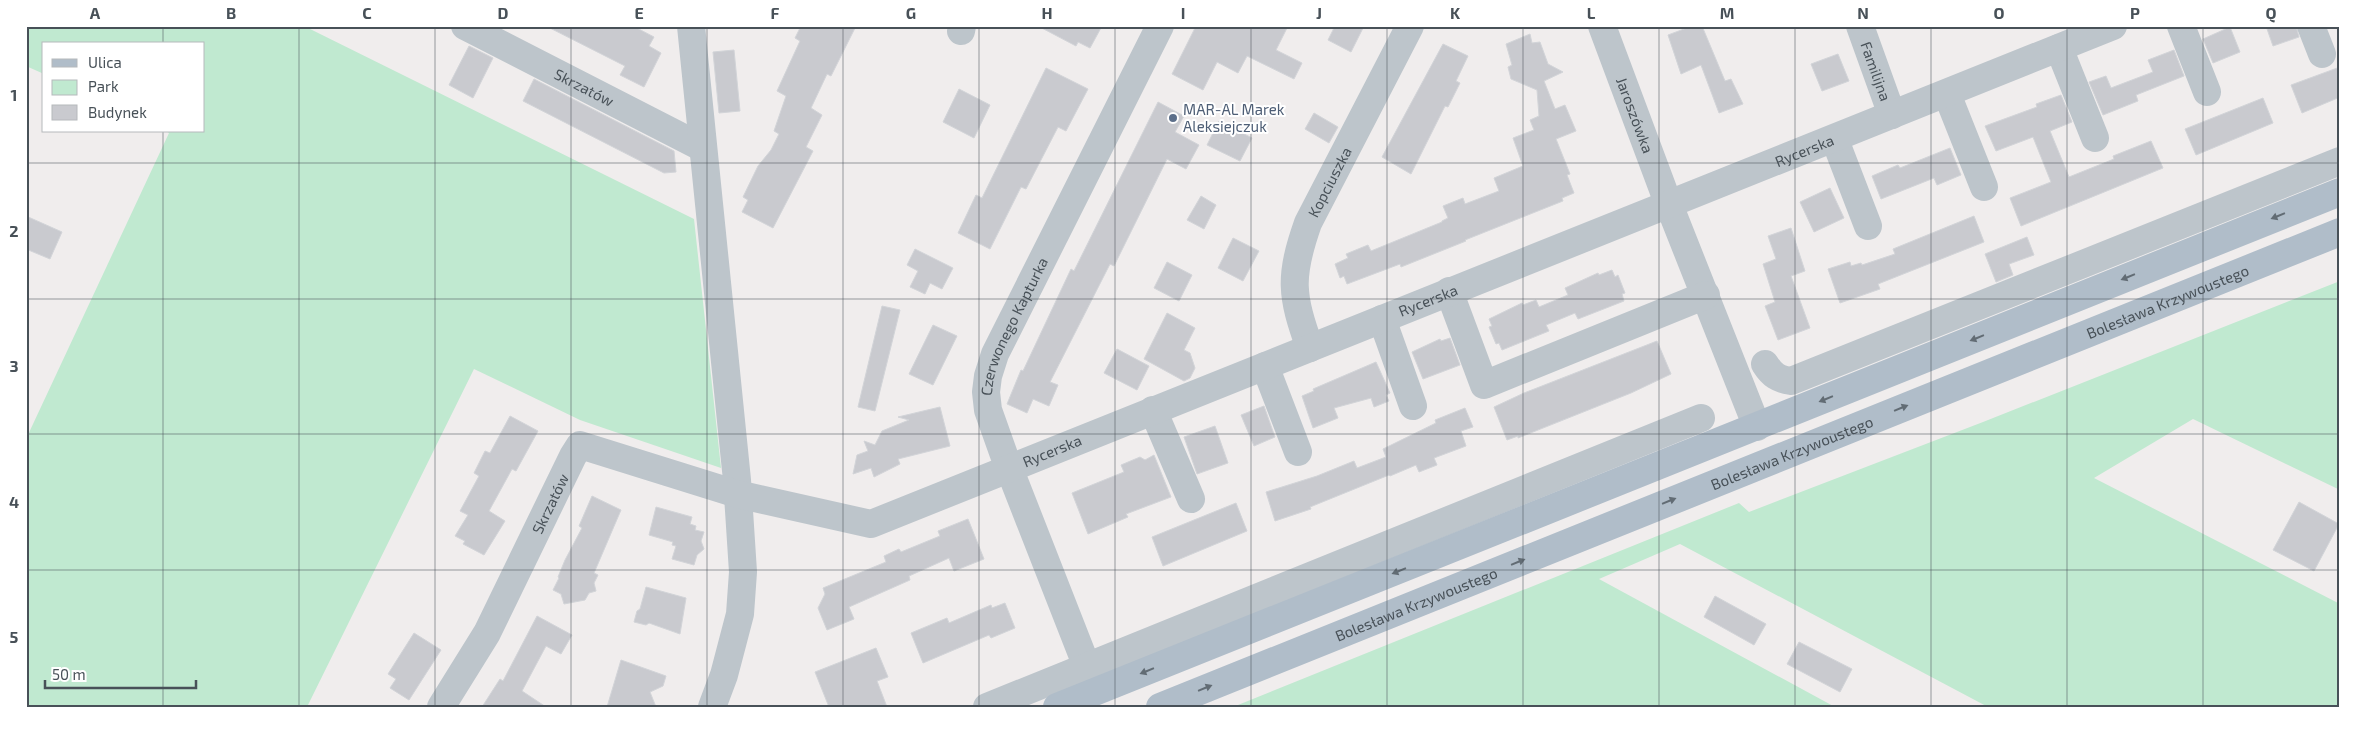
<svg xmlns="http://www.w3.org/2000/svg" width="2366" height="733" font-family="'Exo 2',sans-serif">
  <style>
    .green { fill: #c0e9d0 }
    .building { fill: #c9cacf; stroke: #d2d4d8 }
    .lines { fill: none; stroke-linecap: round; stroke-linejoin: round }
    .minor { stroke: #bdc5cb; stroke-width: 28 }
    .major { stroke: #b0bdc9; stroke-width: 28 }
    .oneway { fill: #626c74 }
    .grid { fill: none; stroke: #485158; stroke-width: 1; stroke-opacity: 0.55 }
    .service-dot { fill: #5c6f8a; stroke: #fff; stroke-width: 2 }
    .labels { text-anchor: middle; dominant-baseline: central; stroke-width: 4; stroke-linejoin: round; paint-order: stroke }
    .street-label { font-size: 15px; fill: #485158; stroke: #fff }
    .service-label { font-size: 15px; fill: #4e5e75; stroke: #fff; text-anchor: start }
    .neatline { fill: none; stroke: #485158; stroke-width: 2 }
    .grid-label { font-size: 16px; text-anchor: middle; font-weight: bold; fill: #485158 }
  </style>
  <rect width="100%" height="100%" fill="#f0eded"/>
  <path class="green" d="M27 26H304L694 219 721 468 580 420 474 369 307 707H26V439L169 133 166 131H204V44H44V74L26 66Z
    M2340 281V490L2193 419 2094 478 2340 604V707H1988L1680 544 1599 579 1835 707H1233L1739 503 1749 512 1983 422Z"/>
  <path class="building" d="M546 26H633L654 37 649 46 661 53 644 87 620 75 625 66Z
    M801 26H856L831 76 827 74 811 108 822 115 806 147 813 151 773 228 742 212 748 200 743 197 758 166 771 150 779 134 774 131 786 96 777 91 800 41 795 38Z
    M1038 26H1102L1090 48 1078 42 1076 46Z
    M1196 26H1288L1276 50 1302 63 1294 79 1247 56 1238 73 1217 62 1203 90 1172 74Z
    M1335 26H1364L1351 52 1328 40Z
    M1692 26H1702L1725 81 1731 79 1743 104 1719 113 1701 65 1681 74 1668 35Z
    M2266 26H2296L2299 37 2273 46Z
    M2230 27 2240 52 2213 63 2203 39Z
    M1530 34 1532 43 1540 42 1548 64 1563 72 1544 81 1555 109 1565 105 1576 131 1556 139 1570 174 1567 175 1574 193 1562 198 1563 201 1465 240 1466 241 1401 267 1400 264 1347 284 1344 276 1340 278 1335 264 1348 258 1346 254 1368 245 1371 251 1442 222V221L1448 218 1443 206 1463 198 1465 204 1499 191 1494 178 1523 166 1513 138 1534 130 1530 120 1539 116 1537 90 1511 79 1508 67 1512 65 1506 44Z
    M1443 44 1468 56 1456 81 1460 83 1448 107 1445 106 1411 174 1382 157Z
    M469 46 493 58 473 98 449 85Z
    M734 50 740 111 719 113 713 52Z
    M2174 50 2184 76 2136 95 2138 101 2103 115 2089 82 2106 76 2111 88 2153 72 2148 60Z
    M1838 54 1849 81 1822 91 1811 64Z
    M2340 67V97L2302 113 2291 85Z
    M1046 68 1088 89 1066 131 1058 127 1026 189 1021 187 990 249 958 233 976 195 982 198Z
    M534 79 674 151 676 172 664 173 523 101Z
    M959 89 990 105 974 138 943 122Z
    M2061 95 2072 122 2050 131 2069 177 2114 159 2113 156 2151 141 2163 168 2021 226 2010 198 2051 182 2033 137 1996 151 1985 126 2037 107 2036 104Z
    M2263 98 2273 123 2196 155 2185 129Z
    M1158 102 1184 116 1175 132 1199 145 1186 169 1167 159 1114 266 1110 264 1050 382 1058 385 1049 406 1033 399 1027 413 1007 404 1021 370 1023 371 1071 269 1074 271Z
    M1314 113 1338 127 1329 143 1305 129Z
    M1219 121 1252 138 1240 161 1207 145Z
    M1950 148 1961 175 1937 185 1934 178 1881 199 1872 176 1898 165 1900 168Z
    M1830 188 1844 218 1814 232 1800 202Z
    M1201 196 1216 205 1204 229 1187 220Z
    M26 216 62 232 50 259 26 249Z
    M1974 216 1984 242 1878 284 1880 289 1840 303 1828 269 1850 262 1851 266 1861 263 1862 265 1895 254 1893 249Z
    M1791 228 1805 271 1791 276 1810 328 1778 340 1765 306 1775 302 1763 264 1776 259 1768 236Z
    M2027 237 2034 255 2009 264 2013 275 1996 282 1985 254Z
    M1233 238 1259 251 1243 281 1218 268Z
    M915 249 953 268 942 289 930 283 925 294 910 287 918 271 907 265Z
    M1167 262 1192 275 1179 301 1154 288Z
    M1612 270 1615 277 1618 275 1625 293 1622 294 1624 301 1578 319 1575 313 1546 325 1549 331 1502 350 1499 343 1496 344 1489 327 1492 326 1489 319 1522 303 1523 305 1536 300 1539 307 1568 295 1565 288 1598 273 1599 275Z
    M882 306 900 310 875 411 858 407Z
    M1167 313 1195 328 1184 350 1190 353 1195 368 1190 378 1184 381 1144 359Z
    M933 325 957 336 933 385 909 374Z
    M1450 338 1460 365 1423 379 1412 352 1440 339 1441 341Z
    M1657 341 1671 374 1631 393 1518 438V436L1507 440 1494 407 1524 393Z
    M1117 349 1149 366 1137 390 1104 373Z
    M1376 362 1390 393 1386 395 1389 401 1374 407 1371 398 1334 408 1338 418 1313 428 1302 396 1314 391 1313 389Z
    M1264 406 1275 437 1254 446 1241 415Z
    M940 407 950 446 898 459 900 464 874 477 871 468 853 474 857 455 868 451 864 441 875 445 882 431 909 420 898 417Z
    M1465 408 1473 427 1461 431 1466 446 1434 458 1437 465 1419 472 1416 465 1390 476 1389 475 1310 507 1311 509 1275 521 1266 492 1317 476 1354 461 1357 468 1386 457 1383 449 1436 423 1435 420Z
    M510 416 538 431 516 471 512 469 489 511 505 521 484 555 463 544 465 541 455 536 468 515 460 511 479 476 474 473 485 451 490 453Z
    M1215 426 1228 463 1197 474 1184 437Z
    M1154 455 1171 497 1126 514 1128 517 1088 534 1072 493 1124 472 1121 465 1140 457 1145 460Z
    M592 496 621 510 594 573 598 575 594 583 596 591 589 593 585 600 564 604 561 594 553 590 559 578 558 577 565 560 582 528 579 526Z
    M2299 502 2339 524 2314 571 2273 550Z
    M1236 503 1247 531 1163 566 1152 537Z
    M656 507 692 517 690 524 696 526 695 530 704 532 701 541 704 549 697 555 694 565 672 559 676 546 672 545 673 542 649 535Z
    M968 519 984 559 954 571 949 558 909 576 910 580 849 607 854 619 827 630 818 608 825 594 823 588 886 562 884 556 899 549 901 552 940 536 938 531Z
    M646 587 686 598 680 634 649 623 646 625 634 622 637 611 640 609Z
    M1715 596 1766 624 1754 645 1704 617Z
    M1005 603 1015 628 991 638 989 635 923 663 911 633 947 618 949 623 991 605 992 608Z
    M537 616 572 635 561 654 546 646 522 691 546 707H482L500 679 503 681Z
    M414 633 441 650 409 700 390 688 396 679 388 674Z
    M1799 642 1852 669 1840 692 1787 664Z
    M876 648 888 677 877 681 887 707H829L815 672Z
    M621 660 666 676 663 686 650 692 656 707H607Z"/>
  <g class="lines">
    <g class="minor">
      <path id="s1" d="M465 26 703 148"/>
      <path d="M691 26 737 480 743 572 740 614 724 675 712 707"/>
      <path id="s2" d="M1602 26 1664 192 1757 427"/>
      <path id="s3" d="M1860 26 1892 115"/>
      <path d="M2181 26 2207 92"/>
      <path d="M2311 26 2322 54"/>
      <path d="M961 31 962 26"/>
      <path d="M2059 48 2095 138"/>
      <path d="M1947 94 1984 187"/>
      <path d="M1835 140 1868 226"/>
      <path d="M1449 291 1484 385 1706 295"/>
      <path d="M1382 319 1413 406"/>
      <path id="s4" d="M1310 348C1291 295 1289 277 1308 223L1410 26"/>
      <path d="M1765 364C1772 375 1778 379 1791 381L2340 161"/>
      <path d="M1265 366 1298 452"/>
      <path d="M1153 410 1191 499"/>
      <path id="s5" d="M1087 667 1004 455 988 410 986 392 988 376 995 354 1160 26"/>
      <path id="s6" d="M441 707 487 633 573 456 580 445 737 494 871 524C1284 355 1700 194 2113 26"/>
      <path d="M987 707 1701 418"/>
    </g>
    <g class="major">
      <path d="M1057 707 2340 192"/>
      <path id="s7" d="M1160 707 2340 232"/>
    </g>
  </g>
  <defs><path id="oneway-solid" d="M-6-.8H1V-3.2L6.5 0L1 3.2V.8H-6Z" transform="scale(1.25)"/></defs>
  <g class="oneway">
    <use href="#oneway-solid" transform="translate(2278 216) rotate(158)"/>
    <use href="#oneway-solid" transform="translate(2128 277) rotate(158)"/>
    <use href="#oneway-solid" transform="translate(1977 338) rotate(158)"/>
    <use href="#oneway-solid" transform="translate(1826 399) rotate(158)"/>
    <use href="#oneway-solid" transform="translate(1901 408) rotate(-22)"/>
    <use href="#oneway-solid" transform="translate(1669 501) rotate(-22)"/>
    <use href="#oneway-solid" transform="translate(1518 562) rotate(-22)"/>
    <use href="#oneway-solid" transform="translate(1399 571) rotate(158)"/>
    <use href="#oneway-solid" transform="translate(1147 671) rotate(158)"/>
    <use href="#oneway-solid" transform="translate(1205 688) rotate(-22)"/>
  </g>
  <path class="grid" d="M163 26V44M299 26V707M435 26V707M571 26V707M707 26V707M843 26V707M979 26V707M1115 26V707M1251 26V707M1387 26V707M1523 26V707M1659 26V707M1795 26V707M1931 26V707M2067 26V707M2203 26V707M163 131V707M26 163H2340M26 299H2340M26 434H2340M26 570H2340"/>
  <circle class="service-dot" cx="1173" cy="118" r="5"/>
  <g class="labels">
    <g class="street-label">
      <text stroke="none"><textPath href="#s3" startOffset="48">Familijna</textPath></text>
      <text stroke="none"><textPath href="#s1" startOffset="134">Skrzatów</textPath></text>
      <text stroke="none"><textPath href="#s2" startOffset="95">Jaroszówka</textPath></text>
      <text stroke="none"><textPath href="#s6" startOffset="1604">Rycerska</textPath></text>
      <text stroke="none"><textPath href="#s4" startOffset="175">Kopciuszka</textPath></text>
      <text stroke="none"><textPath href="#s6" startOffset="1199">Rycerska</textPath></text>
      <text stroke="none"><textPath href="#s7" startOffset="1086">Bolesława Krzywoustego</textPath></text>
      <text stroke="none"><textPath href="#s5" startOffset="365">Czerwonego Kapturka</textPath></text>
      <text stroke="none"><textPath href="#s6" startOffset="794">Rycerska</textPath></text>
      <text stroke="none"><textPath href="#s7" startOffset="681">Bolesława Krzywoustego</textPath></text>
      <text stroke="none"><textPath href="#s6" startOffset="231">Skrzatów</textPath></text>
      <text stroke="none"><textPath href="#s7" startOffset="276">Bolesława Krzywoustego</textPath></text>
    </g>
    <g class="service-label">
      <text x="1183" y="109">MAR-AL Marek<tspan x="1183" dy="17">Aleksiejczuk</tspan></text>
    </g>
  </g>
  <rect width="2366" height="733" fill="none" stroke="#ffffff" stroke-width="55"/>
  <rect x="42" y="42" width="162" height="90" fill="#ffffff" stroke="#b6b9bc"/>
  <rect x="52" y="59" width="25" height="8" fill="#b0bdc9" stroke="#b6b9bc"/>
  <text x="88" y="68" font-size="15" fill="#485158">Ulica</text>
  <rect x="52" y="80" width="25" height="15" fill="#c0e9d0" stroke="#b6b9bc"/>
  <text x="88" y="92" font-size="15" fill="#485158">Park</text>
  <rect x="52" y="105" width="25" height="15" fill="#c9cacf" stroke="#b6b9bc"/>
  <text x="88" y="118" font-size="15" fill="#485158">Budynek</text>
  <path d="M45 680v8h151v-8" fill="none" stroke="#485158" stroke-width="2.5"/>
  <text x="52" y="680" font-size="15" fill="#485158" stroke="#ffffff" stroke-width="4" paint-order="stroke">50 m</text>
  <rect x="28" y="28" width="2310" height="678" class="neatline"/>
  <g class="grid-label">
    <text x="95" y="19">A</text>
    <text x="231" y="19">B</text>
    <text x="367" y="19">C</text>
    <text x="503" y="19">D</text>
    <text x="639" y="19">E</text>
    <text x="775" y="19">F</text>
    <text x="911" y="19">G</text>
    <text x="1047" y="19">H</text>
    <text x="1183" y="19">I</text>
    <text x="1319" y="19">J</text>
    <text x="1455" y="19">K</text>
    <text x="1591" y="19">L</text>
    <text x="1727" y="19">M</text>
    <text x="1863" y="19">N</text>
    <text x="1999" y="19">O</text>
    <text x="2135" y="19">P</text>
    <text x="2271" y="19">Q</text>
    <text x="14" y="101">1</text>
    <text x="14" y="237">2</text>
    <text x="14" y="372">3</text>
    <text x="14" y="508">4</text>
    <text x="14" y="643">5</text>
  </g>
</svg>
